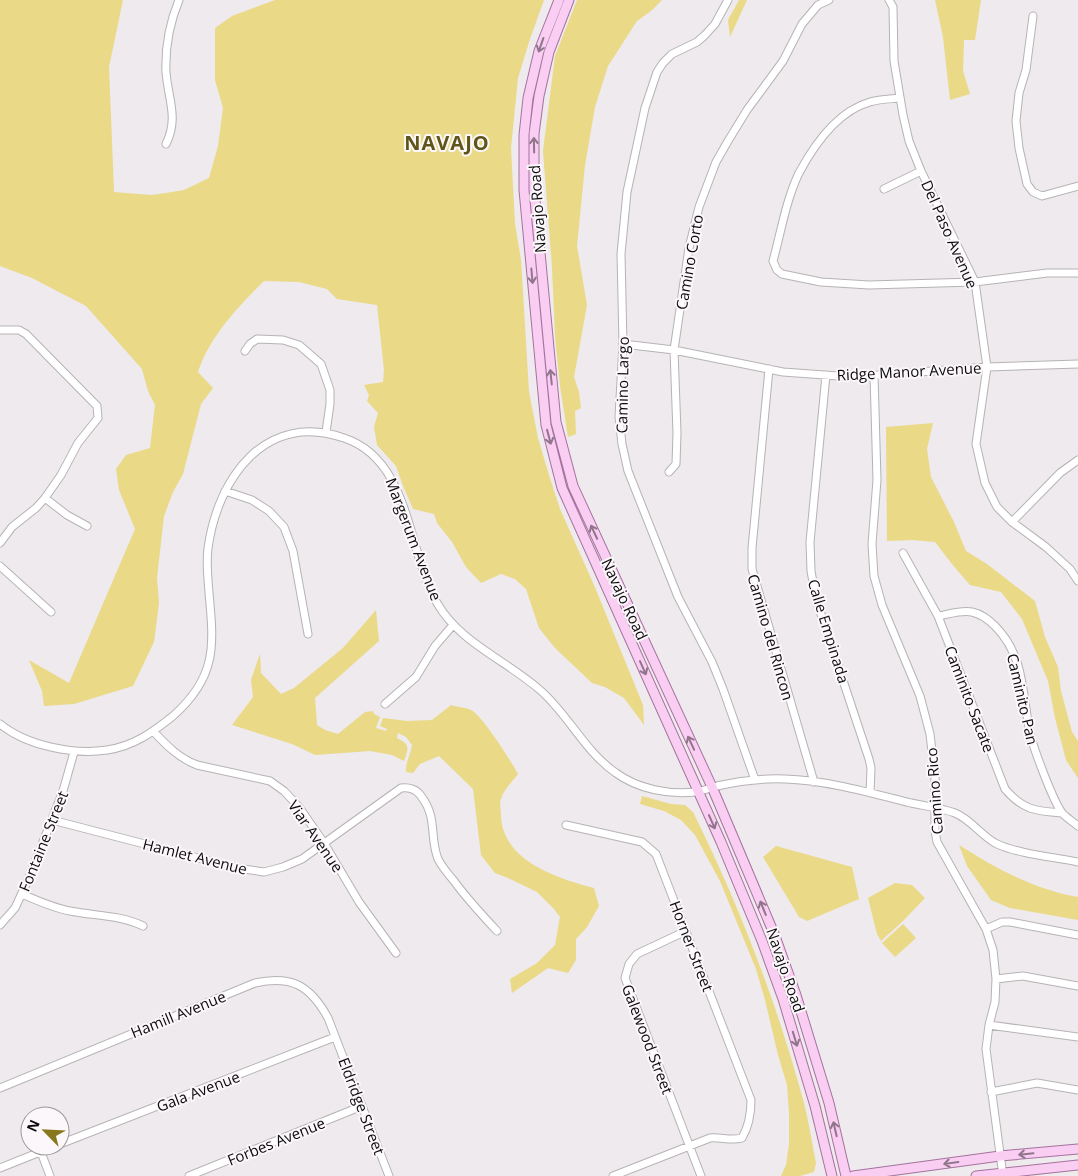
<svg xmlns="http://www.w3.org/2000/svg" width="1078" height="1176" font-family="'Open Sans',sans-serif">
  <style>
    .green { fill: #ead986 }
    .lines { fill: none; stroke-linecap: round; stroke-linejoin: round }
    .minor-casing { stroke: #b6b3b5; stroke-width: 9 }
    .major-casing { stroke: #a4739d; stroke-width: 11 }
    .minor { stroke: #fff; stroke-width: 7 }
    .major { stroke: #facdf3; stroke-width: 9 }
    .oneway { stroke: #8f768b }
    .labels { text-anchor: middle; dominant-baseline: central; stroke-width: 4; stroke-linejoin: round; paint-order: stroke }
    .street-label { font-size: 15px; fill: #0c0b0c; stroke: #fbf7fa }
    .district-label { font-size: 20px; font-weight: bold; letter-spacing: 1px; fill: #605518; stroke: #fbf7fa }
  </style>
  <rect width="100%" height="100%" fill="#eeeaed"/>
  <path class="green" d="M0 0H123L109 67 114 192 151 195 166 193 184 190 209 178 218 146 223 108 215 80V28L232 16 275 0H544L530 39 518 78 511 148 515 224 521 260 529 392 538 438 549 475 560 509 594 585 643 705 644 725 624 698 605 687 592 683 555 648 539 628 526 589 515 579 501 574 481 583 466 567 452 542 437 523 434 514 413 509 403 486 396 466 377 445 374 427 378 413 367 401 369 395 364 385 383 382 384 370 377 305 337 299 327 289 299 282 264 281C238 307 210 336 198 372L213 388 201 404 183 474 173 492 164 516 157 578 159 603 154 642 133 686 74 704 44 706 42 691 29 660 69 683 135 529 119 490 116 469 126 455 150 448 155 405 148 391 142 369 86 306 32 278 0 266Z
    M577 0H662L651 11 637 21 608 66 595 107 585 165 577 246 587 305 574 377 579 392 581 408 575 411 576 434 568 437 560 386 555 336 552 267 543 151 555 56Z
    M739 0H747L730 37 728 20Z
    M935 0H981L975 40H964L963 71 970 94 950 100 943 37Z
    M933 423 927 449 931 477 954 522 966 551 987 564 1035 601 1045 637 1058 667 1061 691 1072 732 1078 741V778L1066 760 1055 718 1048 681 1022 619 1001 592 970 585 952 564 935 542 913 540 887 541 886 427Z
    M376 610 379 641 315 698 317 725 325 730 338 734 365 712 373 711 374 714 380 717 376 728 386 731 387 729 380 726 383 718 407 721 432 720 451 705C457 707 465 707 471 710 482 715 511 761 518 774 513 781 503 790 501 799 499 803 501 810 501 815 502 861 557 878 594 888L599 906 587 927 576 939V960L568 973 548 968 512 993 510 979 537 963 555 945 560 917 554 909 537 892 508 878 495 873 481 855 473 789 439 756 420 764 413 773 406 772C405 763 411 754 412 745L406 737 398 733 397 738C410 745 409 747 404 761L392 755 370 751 315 755 292 744 232 725 253 697 251 680 260 654 261 673 281 694 294 688 343 648Z
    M642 796 671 804 685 805 693 812C739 905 777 1003 804 1103 809 1123 812 1143 816 1163L814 1172 800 1176H781L786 1165 789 1144V1113L787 1085 778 1055 765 1000 756 969 720 881 695 835 681 820 664 811 640 804Z
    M959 845C995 868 1035 890 1078 897V920L1010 908 991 900 967 866Z
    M776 846 852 867 859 899 807 921 799 917 763 857Z
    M895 883 912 885 925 898 903 921 881 941 877 934 868 898Z
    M903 924 916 938 895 957 882 943Z"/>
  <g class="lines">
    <g class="minor-casing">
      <path id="minor" d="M728 0 715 24 705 35 697 42 672 54 663 63 657 72 645 108 627 192 621 254 623 344 619 417 622 444 628 471 678 597 712 662 723 689 755 780
        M889 0 893 7 894 61 903 115 909 141 921 171 975 282 987 367 976 444 985 483 997 507 1012 522 1046 547 1070 569 1078 581
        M1033 16 1026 70 1019 93 1016 121 1019 148 1027 184 1033 192 1042 196 1078 186
        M900 98C890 99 879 99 870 102 838 111 814 145 799 173 786 200 781 232 773 261L777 270 782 274 821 282 869 285 975 282 1047 273H1078
        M166 144C179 118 168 99 166 72 165 48 170 22 179 0
        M884 189 921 171
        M0 330H19L26 334 97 406 98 418 78 443 61 475 45 498 36 508 12 527 0 543
        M623 344 674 350 783 372 852 377 987 367 1078 364
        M245 351 250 344 257 339 283 340 299 345 321 364 330 390V404L326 432
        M769 369 752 548V569L814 782
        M826 375 810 542 811 571 816 599 869 759 871 768 870 793
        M874 375 877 480 872 544 874 576 882 605 920 696 930 734 935 778V831L937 842 986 929 993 950 996 979 995 1002 989 1025 986 1049 1003 1176
        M669 472 676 464 677 433 674 350 689 248 699 207 716 162 728 141 747 110 783 61 802 24 818 5 829 0
        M225 491 252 500 269 511 284 527 293 551 308 634
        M45 498 67 515 87 526
        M1012 522 1060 473 1078 460
        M903 553 938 616 1005 789C1023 810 1035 811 1062 813
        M0 566 51 612
        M938 616C950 614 961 610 972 612 981 614 989 620 995 626 1025 656 1022 694 1030 733 1033 747 1054 804 1063 814 1067 818 1073 822 1078 826
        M385 704 416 677 435 646 453 625
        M0 724C27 746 74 755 107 750 134 746 153 732 173 716 217 677 214 646 209 593 208 578 206 563 208 548 218 477 266 411 344 438 411 460 407 551 437 603 460 643 506 660 540 690 568 714 585 752 616 773 638 789 669 795 695 792 703 791 710 788 717 786 739 781 762 778 785 779 826 780 871 793 911 803 925 806 941 808 955 813 972 820 981 836 997 844 1019 854 1054 857 1078 862
        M154 732C167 746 179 758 197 765L270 781 284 791 299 807 324 843 359 902 396 953
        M52 820 237 868 264 872 283 867 302 859 401 788C408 787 417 789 421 796 438 818 429 836 438 859 442 867 448 874 454 881 467 899 482 915 497 931
        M566 825 642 842 656 854 751 1100C751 1113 749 1126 742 1138 731 1141 721 1137 710 1138L613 1176
        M22 894C38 901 53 908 70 911 95 916 121 915 143 926
        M0 925 15 908 28 880 63 791 74 752
        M986 929 1002 922H1010L1078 935
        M686 931 637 954 629 964 625 978 701 1176
        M996 979 1023 976 1078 986
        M989 1025 1078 1037
        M0 1088 255 983C291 975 310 985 328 1018L389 1176
        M991 1092 1037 1083 1078 1090
        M60 1144 335 1037
        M41 1152 50 1176
        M0 1168 55 1146
        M189 1176 362 1106"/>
    </g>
    <g class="major-casing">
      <path id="major" d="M559 0 539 51 528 98 524 135V190L546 425 562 488 721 842 762 941 783 999 815 1106 832 1176
        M569 0 549 52 539 96 534 134V189L556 422 573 486 712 787 775 936 796 995 829 1103 846 1176
        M853 1176 1000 1156 1078 1149
        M976 1176 1078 1165"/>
    </g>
    <use href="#minor" class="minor"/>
    <use href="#major" class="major"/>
  </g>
  <defs><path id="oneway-shaft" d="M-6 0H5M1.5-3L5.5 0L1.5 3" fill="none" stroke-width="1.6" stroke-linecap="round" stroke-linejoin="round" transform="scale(1.25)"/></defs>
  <g class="oneway">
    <use href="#oneway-shaft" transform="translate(541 45) rotate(109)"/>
    <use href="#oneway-shaft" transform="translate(534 145) rotate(-91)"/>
    <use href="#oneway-shaft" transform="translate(532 276) rotate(85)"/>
    <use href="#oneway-shaft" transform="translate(551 377) rotate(-96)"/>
    <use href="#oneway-shaft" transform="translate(549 437) rotate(75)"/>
    <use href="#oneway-shaft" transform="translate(594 532) rotate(-115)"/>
    <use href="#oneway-shaft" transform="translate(643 668) rotate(66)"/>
    <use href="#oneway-shaft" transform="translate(691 743) rotate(-115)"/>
    <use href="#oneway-shaft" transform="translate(712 822) rotate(66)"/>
    <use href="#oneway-shaft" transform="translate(763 908) rotate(-112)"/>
    <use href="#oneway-shaft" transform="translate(795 1039) rotate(73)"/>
    <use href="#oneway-shaft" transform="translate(835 1129) rotate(-103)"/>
    <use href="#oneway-shaft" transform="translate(1026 1154) rotate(174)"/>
    <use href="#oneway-shaft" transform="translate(951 1163) rotate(172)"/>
  </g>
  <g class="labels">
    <g class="street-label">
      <text transform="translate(537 209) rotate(-94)">Navajo Road</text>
      <text transform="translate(950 234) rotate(66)">Del Paso Avenue</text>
      <text transform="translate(689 262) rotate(-80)">Camino Corto</text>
      <text transform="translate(909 371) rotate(-3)">Ridge Manor Avenue</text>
      <text transform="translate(622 385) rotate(-89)">Camino Largo</text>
      <text transform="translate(414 539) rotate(69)">Margerum Avenue</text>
      <text transform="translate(625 599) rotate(65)">Navajo Road</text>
      <text transform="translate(829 631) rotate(73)">Calle Empinada</text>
      <text transform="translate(771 637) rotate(74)">Camino del Rincon</text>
      <text transform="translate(970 699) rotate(69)">Caminito Sacate</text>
      <text transform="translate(1023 699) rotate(77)">Caminito Pan</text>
      <text transform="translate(934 791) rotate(-94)">Camino Rico</text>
      <text transform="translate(316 836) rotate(55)">Viar Avenue</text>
      <text transform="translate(43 841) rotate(-68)">Fontaine Street</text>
      <text transform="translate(195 856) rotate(14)">Hamlet Avenue</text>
      <text transform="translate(692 946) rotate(69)">Horner Street</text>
      <text transform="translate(786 970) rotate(71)">Navajo Road</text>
      <text transform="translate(178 1014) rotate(-22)">Hamill Avenue</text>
      <text transform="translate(648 1039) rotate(69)">Galewood Street</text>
      <text transform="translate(198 1091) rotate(-21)">Gala Avenue</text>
      <text transform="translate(362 1106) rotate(69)">Eldridge Street</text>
      <text transform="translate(276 1141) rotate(-22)">Forbes Avenue</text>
    </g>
    <g class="district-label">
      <text x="447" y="142">NAVAJO</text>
    </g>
  </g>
  <g transform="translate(45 1131) rotate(294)"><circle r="24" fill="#fbf7fa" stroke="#9b999b"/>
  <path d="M0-4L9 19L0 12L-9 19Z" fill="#88771b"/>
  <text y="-8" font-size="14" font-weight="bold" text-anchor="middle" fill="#0c0b0c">N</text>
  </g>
</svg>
